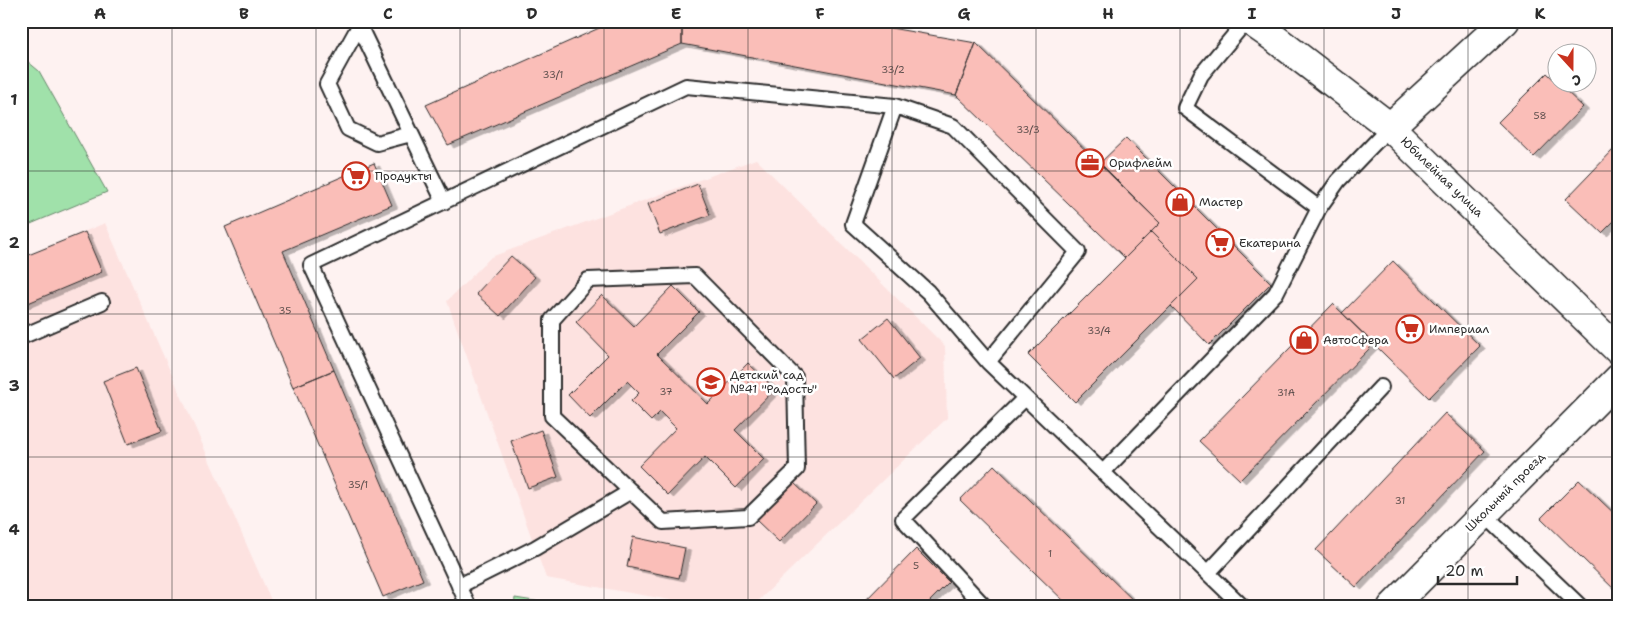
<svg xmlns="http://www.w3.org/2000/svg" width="1640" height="628" font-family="'Shantell Sans',sans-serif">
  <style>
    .built { fill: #fde2e0 }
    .green { fill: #a0e1aa; stroke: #66866a }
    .building { fill: #fabeb8; stroke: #2b2b2b; filter: url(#shadow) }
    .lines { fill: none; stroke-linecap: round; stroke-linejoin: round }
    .service-casing { stroke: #2b2b2b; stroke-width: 18 }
    .minor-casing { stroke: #2b2b2b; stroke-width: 31 }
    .tertiary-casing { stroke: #2b2b2b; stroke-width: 31 }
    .service { stroke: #fff; stroke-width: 14 }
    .minor { stroke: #fff; stroke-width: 28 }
    .tertiary { stroke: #fff; stroke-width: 28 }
    .grid { fill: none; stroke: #2b2b2b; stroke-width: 1; stroke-opacity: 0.55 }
    .labels { text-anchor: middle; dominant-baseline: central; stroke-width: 5; stroke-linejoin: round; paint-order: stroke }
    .number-label { font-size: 10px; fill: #5f504e }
    .poi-label { font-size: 12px; fill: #2b2b2b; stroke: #fff; text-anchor: start }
    .street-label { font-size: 12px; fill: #2b2b2b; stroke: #fff }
    .neatline { fill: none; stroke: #2b2b2b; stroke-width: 2 }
    .grid-label { font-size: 16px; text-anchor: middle; font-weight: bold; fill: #2b2b2b }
  </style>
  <defs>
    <filter id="shadow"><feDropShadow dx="5.5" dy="3" stdDeviation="0" flood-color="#0004"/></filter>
  </defs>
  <rect width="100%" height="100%" fill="#fef2f1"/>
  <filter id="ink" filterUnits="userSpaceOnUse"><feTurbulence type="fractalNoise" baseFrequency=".02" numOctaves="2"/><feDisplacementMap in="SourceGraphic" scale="10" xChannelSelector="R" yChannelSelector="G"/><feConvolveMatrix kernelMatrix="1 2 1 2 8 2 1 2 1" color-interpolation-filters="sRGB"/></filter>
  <g filter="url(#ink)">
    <path class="built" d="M756 159 945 346 947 418 752 607H710L546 578 447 301 491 257Z
      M105 223 274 607H21V258Z"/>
    <path class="green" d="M21 56 39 71 107 192 21 228Z
      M515 598 573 607H514Z"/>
    <path class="building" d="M615 21H682V44L448 145 426 105Z
      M682 21H851L976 43 956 95 682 44Z
      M976 43 1160 223 1125 258 956 95Z
      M1547 73 1583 107 1534 157 1498 122Z
      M1126 138 1271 283 1209 345 1171 306 1198 279 1151 232 1160 223 1100 163Z
      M1614 149 1619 153V216L1602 233 1566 199Z
      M374 163 392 205 283 251 334 370 293 387 225 227Z
      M698 184 710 215 660 234 648 204Z
      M85 232 102 272 21 306V258Z
      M1151 232 1198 279 1075 402 1028 355Z
      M511 256 535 277 500 316 476 294Z
      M1393 261 1480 346 1429 398 1342 313Z
      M673 286 699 312 657 354 708 404 748 363 775 389 735 430 764 459 736 488 705 457 668 495 639 466 676 428 660 412 651 421 631 401 639 393 627 381 590 418 568 395 608 355 576 322 602 295 634 326Z
      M1333 304 1374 344 1240 480 1199 441Z
      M888 318 920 358 894 379 862 339Z
      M136 368 162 431 128 444 103 381Z
      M334 370 423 580 383 597 293 387Z
      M1445 413 1485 451 1356 587 1316 550Z
      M541 430 558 477 528 488 511 441Z
      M994 465 1140 607H1070L960 500Z
      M1579 480 1619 518V594L1541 518Z
      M793 482 816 504 779 542 756 520Z
      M633 537 685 548 679 578 627 567Z
      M916 549 949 582 924 607H859Z"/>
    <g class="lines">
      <g class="service-casing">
        <path id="service" d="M357 21 444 202
          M1246 21 1201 75 1185 108 1319 208
          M359 26 327 84 348 129 377 143 411 134
          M895 106 853 224 928 292 988 362 1243 607
          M695 276 795 377 797 469 748 517 663 522 552 416V320L588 280Z
          M21 337 102 302
          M1103 472 1276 293 1319 208 1338 181 1390 127
          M1484 514 1581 607
          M1208 573 1381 387
          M459 586 535 548 631 491
          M469 607 311 265 686 86 895 106 953 126 1078 252 988 362
          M985 607 903 519 1025 398"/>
      </g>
      <g class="minor-casing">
        <path id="minor" d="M1390 127 1505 21
          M1392 607 1619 378"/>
      </g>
      <g class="tertiary-casing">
        <path id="tertiary" d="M1250 21 1273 37 1390 127 1619 351"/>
      </g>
      <use href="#service" class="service"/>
      <use href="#minor" class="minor"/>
      <use href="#tertiary" class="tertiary"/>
    </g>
  </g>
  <path class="grid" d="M172 21V607M316 21V607M460 21V607M604 21V607M748 21V607M892 21V607M1036 21V607M1180 21V607M1324 21V607M1468 21V607M21 171H1619M21 314H1619M21 457H1619"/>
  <defs>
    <g id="office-ring" transform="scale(1.4375)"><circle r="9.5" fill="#fff" stroke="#c8321e" stroke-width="1.5"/><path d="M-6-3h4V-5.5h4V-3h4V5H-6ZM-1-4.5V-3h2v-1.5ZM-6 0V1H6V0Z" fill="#c8321e"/></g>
    <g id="supermarket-ring" transform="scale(1.4375)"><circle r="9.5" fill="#fff" stroke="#c8321e" stroke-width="1.5"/><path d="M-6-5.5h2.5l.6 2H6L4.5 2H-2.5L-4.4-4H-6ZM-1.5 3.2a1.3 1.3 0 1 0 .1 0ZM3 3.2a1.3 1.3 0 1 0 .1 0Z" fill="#c8321e"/></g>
    <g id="shop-ring" transform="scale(1.4375)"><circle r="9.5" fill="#fff" stroke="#c8321e" stroke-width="1.5"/><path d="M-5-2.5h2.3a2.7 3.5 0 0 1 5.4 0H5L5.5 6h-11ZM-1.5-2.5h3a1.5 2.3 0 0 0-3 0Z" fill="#c8321e"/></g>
    <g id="school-ring" transform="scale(1.4375)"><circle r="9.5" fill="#fff" stroke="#c8321e" stroke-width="1.5"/><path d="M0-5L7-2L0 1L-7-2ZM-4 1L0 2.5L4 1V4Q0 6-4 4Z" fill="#c8321e"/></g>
  </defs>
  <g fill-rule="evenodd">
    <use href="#office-ring" x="1090" y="163"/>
    <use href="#supermarket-ring" x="356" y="176"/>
    <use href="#shop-ring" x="1180" y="202"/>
    <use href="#supermarket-ring" x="1220" y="243"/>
    <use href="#supermarket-ring" x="1410" y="329"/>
    <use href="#shop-ring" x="1304" y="340"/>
    <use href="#school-ring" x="711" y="382"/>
  </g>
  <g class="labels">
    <g class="number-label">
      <text x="893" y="69">33/2</text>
      <text x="553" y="74">33/1</text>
      <text x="1540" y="115">58</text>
      <text x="1028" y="129">33/3</text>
      <text x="285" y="310">35</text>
      <text x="1099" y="330">33/4</text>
      <text x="666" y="391">37</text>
      <text x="1286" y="392">31А</text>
      <text x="358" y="484">35/1</text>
      <text x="1400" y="500">31</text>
      <text x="1050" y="553">1</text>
      <text x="916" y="565">5</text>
    </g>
    <g class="poi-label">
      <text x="1109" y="163">Орифлейм</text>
      <text x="375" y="176">Продукты</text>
      <text x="1199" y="202">Мастер</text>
      <text x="1239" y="243">Екатерина</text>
      <text x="1429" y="329">Империал</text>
      <text x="1323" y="340">АвтоСфера</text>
      <text x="730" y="375">Детский сад<tspan x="730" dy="14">№41 "Радость"</tspan></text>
    </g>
    <g class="street-label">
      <text transform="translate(1442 177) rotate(44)">Юбилейная улица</text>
      <text transform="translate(1505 492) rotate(-45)">Школьный проезд</text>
    </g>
  </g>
  <rect width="1640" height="628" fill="none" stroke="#fff" stroke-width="55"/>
  <g transform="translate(1572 68) rotate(159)"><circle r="24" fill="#ffffff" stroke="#aaaaaa"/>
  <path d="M0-4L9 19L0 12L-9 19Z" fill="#c8321e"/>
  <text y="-8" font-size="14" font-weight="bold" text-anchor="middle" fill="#2b2b2b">С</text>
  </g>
  <path d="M1438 576v8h79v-8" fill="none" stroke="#2b2b2b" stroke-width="2.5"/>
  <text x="1445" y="576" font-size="15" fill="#2b2b2b" stroke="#ffffff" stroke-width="4" paint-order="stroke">20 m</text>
  <rect x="28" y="28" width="1584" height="572" class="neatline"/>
  <g class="grid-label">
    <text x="100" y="19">A</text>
    <text x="244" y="19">B</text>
    <text x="388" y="19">C</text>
    <text x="532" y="19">D</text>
    <text x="676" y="19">E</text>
    <text x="820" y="19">F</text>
    <text x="964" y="19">G</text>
    <text x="1108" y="19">H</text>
    <text x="1252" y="19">I</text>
    <text x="1396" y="19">J</text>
    <text x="1540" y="19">K</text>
    <text x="14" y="105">1</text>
    <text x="14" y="248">2</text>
    <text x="14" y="391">3</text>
    <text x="14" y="535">4</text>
  </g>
</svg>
